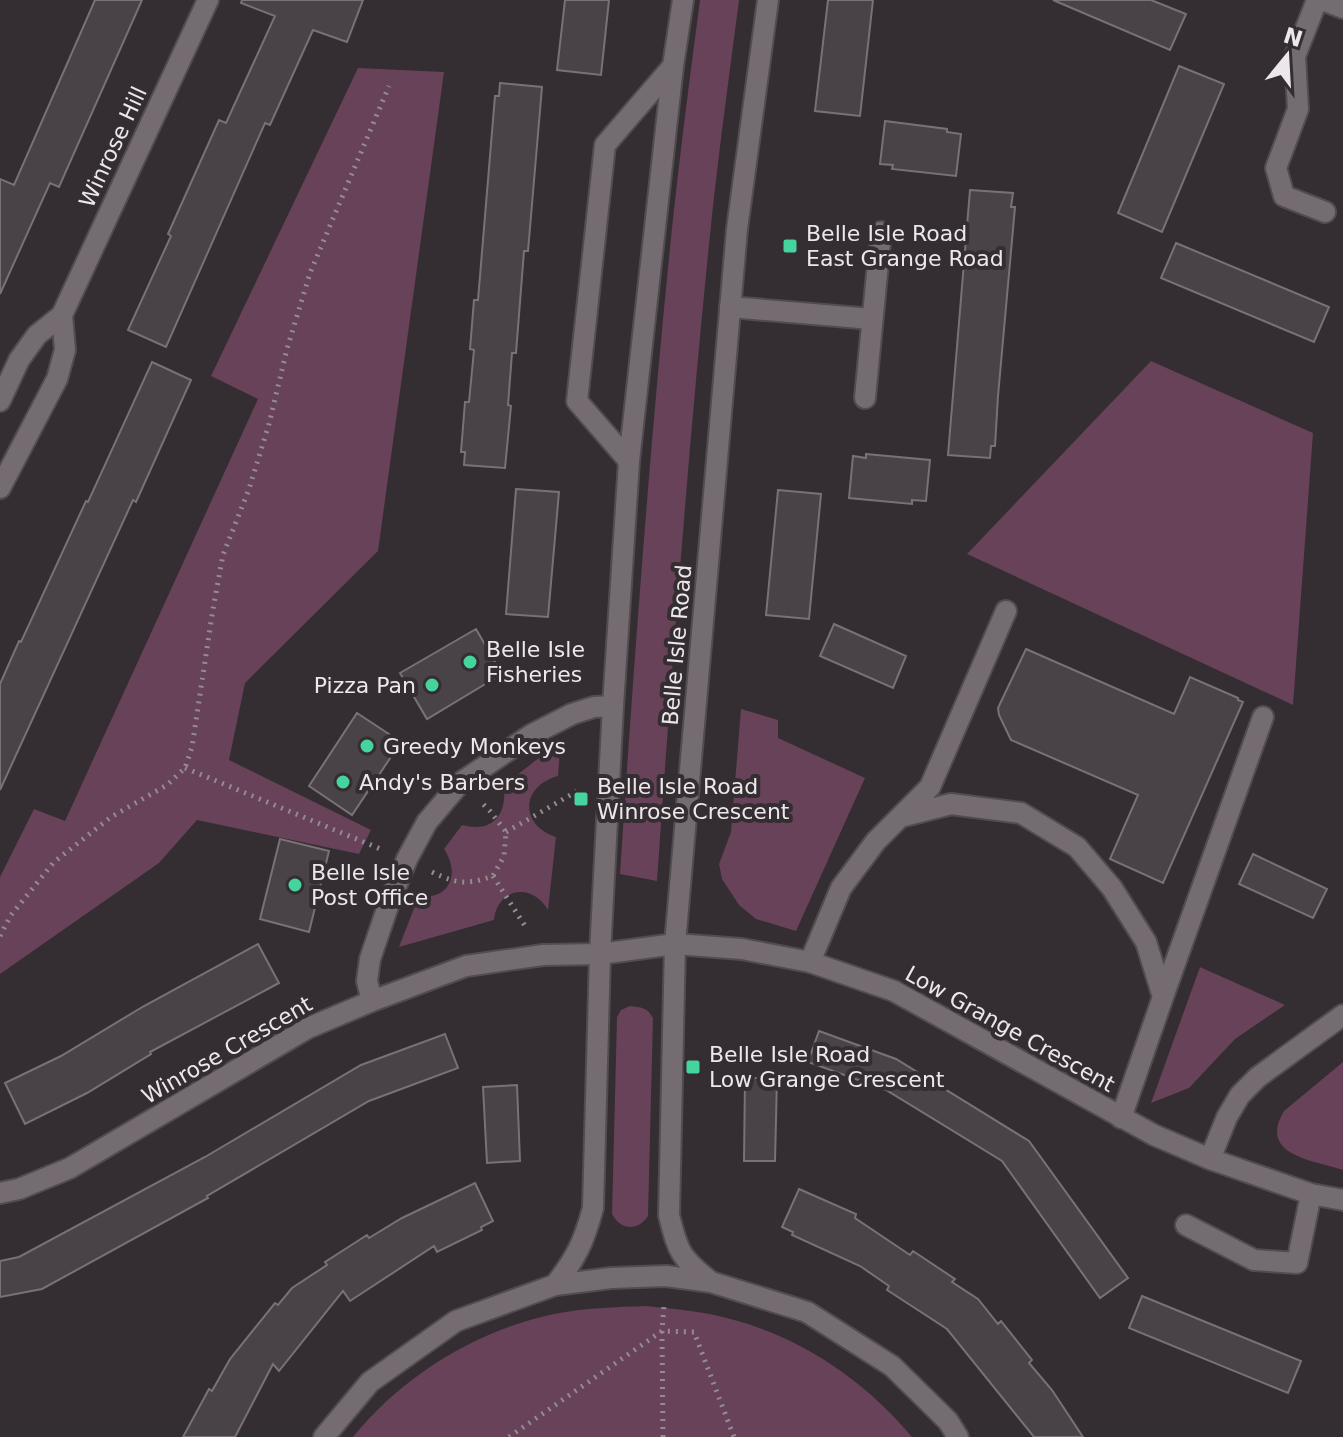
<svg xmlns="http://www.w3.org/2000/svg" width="1343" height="1437" font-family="'DejaVu Sans',sans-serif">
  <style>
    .green { fill: #674258 }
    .building { fill: #494246; stroke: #797176; stroke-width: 2 }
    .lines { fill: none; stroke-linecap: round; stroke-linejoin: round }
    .service-casing { stroke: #514c4f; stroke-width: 24 }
    .minor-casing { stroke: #514c4f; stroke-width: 24 }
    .tertiary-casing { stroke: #514c4f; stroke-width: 24 }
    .path { stroke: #938d90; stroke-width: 5; stroke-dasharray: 2 6; stroke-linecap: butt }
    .service { stroke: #746c71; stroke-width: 20 }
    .minor { stroke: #746c71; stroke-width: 20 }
    .tertiary { stroke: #746c71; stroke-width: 20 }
    .poi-dot { fill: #46d49e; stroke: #342d31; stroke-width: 3 }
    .labels { text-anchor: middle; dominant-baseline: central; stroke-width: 8; stroke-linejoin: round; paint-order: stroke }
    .street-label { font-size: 22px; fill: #ece7ea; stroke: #342d31 }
    .poi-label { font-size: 22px; fill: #ece7ea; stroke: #342d31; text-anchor: start }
  </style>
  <rect width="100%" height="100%" fill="#342d31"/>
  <path class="green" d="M700 0H739C729 78 718 156 710 235 688 450 672 666 657 881L620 874C634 659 650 443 672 228 680 152 690 76 700 0Z
    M358 68 444 72 378 551 245 683 229 760 371 830 359 854 197 820 159 863 0 974V877L34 809 65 821 258 399 211 376Z
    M1151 361 1313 433 1293 705 967 554Z
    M741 709 778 720V738L865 778 796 931 756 919 739 905 722 879 719 864 731 832Z
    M560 750 558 776C521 786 519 825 556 837L548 910C532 882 497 888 494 920L399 947 418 898C426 897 437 896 443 891 457 879 452 861 444 849L462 825C493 833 507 815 504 785L544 754Z
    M1200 967 1285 1005 1235 1039 1189 1088 1151 1103Z
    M630 1006C641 1007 648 1008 653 1018L648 1216C638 1231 621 1231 612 1214L617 1017 621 1010Z
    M1343 1062V1170C1311 1160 1258 1155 1284 1111Z
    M646 1306C677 1309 708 1312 738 1321 807 1341 867 1383 912 1437H353C402 1376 477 1330 554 1314 585 1308 615 1307 646 1306Z"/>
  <path class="building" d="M95 0H142L59 187 50 183 0 294V179L14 185Z
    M242 0H363L347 42 313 30 270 125 265 123 166 347 128 330 171 236 168 234 219 120 226 123 275 16 241 3Z
    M565 0H609L601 75 557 70Z
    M828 0H873L860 116 815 111Z
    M1053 0H1151L1186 14 1170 50Z
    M1179 66 1224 84 1162 232 1118 213Z
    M500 83 542 87 528 251H524L516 353H512L508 405 511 406 505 468 464 465 465 452H461L465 402H469L474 350 470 349 474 300H478L495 96H499Z
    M885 121 947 129V132L961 134 956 176 892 169 893 165 880 164Z
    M970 190 1013 193 1011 207H1015L998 396 995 446H991L990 458 948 455Z
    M1176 243 1329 307 1314 342 1161 278Z
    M152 362 191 380 136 502 133 500 0 790V684L19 641 21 642 86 501 88 502Z
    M866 454 930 460 926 501 912 500V504L849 498 853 456 866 458Z
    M516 489 559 492 548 617 506 614Z
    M778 490 821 494 809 619 766 615Z
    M834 624 906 656 893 688 820 656Z
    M476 629 502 674 427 719 400 673Z
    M1026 649 1174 714 1190 677 1238 698V700L1243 702 1163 883 1110 859 1138 795 1011 740 999 715 998 708Z
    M357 713 401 742 352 815 309 786Z
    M280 839 329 851 309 932 260 919Z
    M1253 854 1327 889 1313 918 1239 884Z
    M258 944 279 983 150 1052 151 1054 87 1093 25 1124 5 1083 61 1056 144 1006Z
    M819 1031 896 1059 1029 1141 1128 1278 1100 1298 1002 1161 886 1090 808 1062Z
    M445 1034 458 1068 369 1101 207 1196 208 1198 42 1289 0 1297V1261L19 1257 205 1157 361 1065Z
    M745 1078H777L775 1161H744Z
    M517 1085 520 1161 487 1163 483 1087Z
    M475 1183 493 1221 481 1227 482 1230 437 1252 434 1246 350 1301 343 1291 279 1371 273 1364 235 1437H183L209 1389 212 1391 230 1359 275 1303 278 1305 292 1288 327 1265 325 1262 367 1235 369 1238 402 1218Z
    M799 1189 856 1214 855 1218 910 1255 913 1251 955 1279 952 1282 978 1299 998 1324 1001 1321 1032 1360 1029 1363 1052 1390 1083 1437H1034L947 1329 887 1290 889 1286 860 1266 792 1235 793 1232 782 1227Z
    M1142 1296 1301 1361 1288 1393 1129 1328Z"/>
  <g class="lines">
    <g class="service-casing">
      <path id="service" d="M900 817 951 804 1021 813 1077 847 1112 888 1146 942 1163 997 1121 1118
        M810 962 841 888 876 841 930 787 1006 611
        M1163 997 1263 717"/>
    </g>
    <g class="minor-casing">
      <path id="minor" d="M1317 0 1295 56 1298 109 1276 168 1284 196 1325 212
        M1322 0 1343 8
        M730 307 872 319
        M865 398 881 232
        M0 401 19 360 37 335 62 315 208 0
        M629 461 577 401 605 145 673 66
        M0 488 57 379 65 350 62 315
        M372 1001 367 981 370 959 388 906 407 859 427 822 460 783 531 735 572 714 594 707 613 706
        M1210 1159 1227 1117 1240 1095 1258 1077 1343 1015
        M0 1193 19 1189 70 1168 308 1028 372 1001 466 966 543 955 600 954 675 944 742 949 810 962 894 991 1154 1135 1210 1159 1311 1194 1343 1200
        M1186 1225 1254 1260 1297 1263 1311 1194"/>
    </g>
    <g class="tertiary-casing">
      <path id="tertiary" d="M711 1282C681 1258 678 1253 669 1215L675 944 737 229 768 0
        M555 1285C576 1258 584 1242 593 1208L600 954 613 706 629 461 673 66 683 0
        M324 1437 370 1382 456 1321 555 1285 611 1278 666 1276 711 1282 807 1312 892 1366 948 1421 958 1437"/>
    </g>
    <path class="path" d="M185 768 383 850
      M506 832 581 789
      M432 872C457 884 467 885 493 876L504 856 506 832 490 811 481 802
      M493 876 527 929
      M0 936 11 915 54 862 111 817 167 785 185 768 192 747 213 609 223 555 249 489 269 424 287 349 310 273 389 86
      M509 1437 662 1331 694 1332 734 1437
      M663 1437 662 1331 664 1305"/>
    <use href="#service" class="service"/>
    <use href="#minor" class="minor"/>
    <use href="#tertiary" class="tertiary"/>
  </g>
  <g class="poi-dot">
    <rect x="782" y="238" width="16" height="16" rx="4"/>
    <circle cx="470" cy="662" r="8"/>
    <circle cx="432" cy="685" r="8"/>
    <circle cx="367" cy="746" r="8"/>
    <circle cx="343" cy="782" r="8"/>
    <rect x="573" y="791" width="16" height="16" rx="4"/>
    <circle cx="295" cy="885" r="8"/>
    <rect x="685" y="1059" width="16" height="16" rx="4"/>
  </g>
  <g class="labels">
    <g class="street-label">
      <text transform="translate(113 147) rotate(-65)">Winrose Hill</text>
      <text transform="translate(677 645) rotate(-85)">Belle Isle Road</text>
      <text transform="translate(1010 1029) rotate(29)">Low Grange Crescent</text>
      <text transform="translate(227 1050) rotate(-30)">Winrose Crescent</text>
    </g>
    <g class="poi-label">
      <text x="806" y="233">Belle Isle Road<tspan x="806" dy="25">East Grange Road</tspan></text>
      <text x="486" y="649">Belle Isle<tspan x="486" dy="25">Fisheries</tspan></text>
      <text x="416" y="685" text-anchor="end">Pizza Pan</text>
      <text x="383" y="746">Greedy Monkeys</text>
      <text x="359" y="782">Andy's Barbers</text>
      <text x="597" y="786">Belle Isle Road<tspan x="597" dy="25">Winrose Crescent</tspan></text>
      <text x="311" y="872">Belle Isle<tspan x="311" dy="25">Post Office</tspan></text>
      <text x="709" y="1054">Belle Isle Road<tspan x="709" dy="25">Low Grange Crescent</tspan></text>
    </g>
  </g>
  <g transform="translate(1287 56) rotate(18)" stroke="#342d31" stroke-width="6" paint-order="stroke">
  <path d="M0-6L14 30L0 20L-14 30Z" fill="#ece7ea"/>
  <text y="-12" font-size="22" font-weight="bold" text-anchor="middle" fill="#ece7ea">N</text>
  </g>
</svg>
